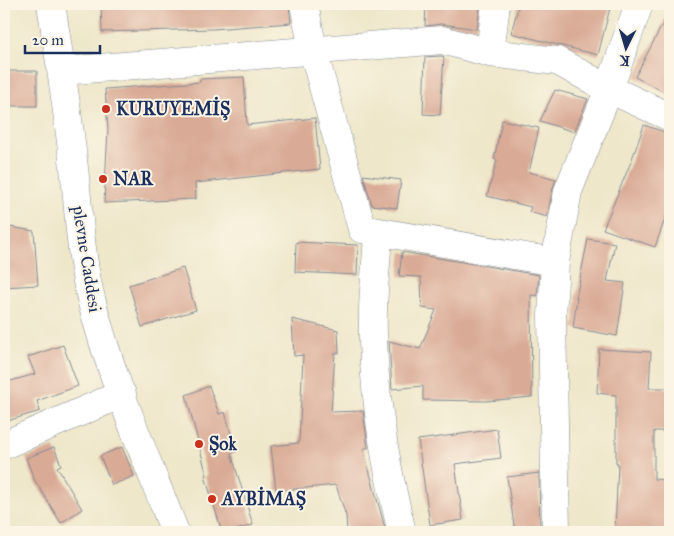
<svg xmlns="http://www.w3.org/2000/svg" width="674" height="536" font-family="'IM FELL Great Primer',serif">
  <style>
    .building { fill: #d9aa95 }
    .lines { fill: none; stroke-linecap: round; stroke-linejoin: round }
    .minor-casing { stroke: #848b94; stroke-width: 29 }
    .minor { stroke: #fff; stroke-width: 28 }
    .poi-dot { fill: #c8321e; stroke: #fcf5e5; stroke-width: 2 }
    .labels { text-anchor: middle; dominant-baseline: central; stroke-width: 4; stroke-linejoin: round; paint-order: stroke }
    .poi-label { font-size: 18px; font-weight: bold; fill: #1b2f5e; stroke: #fcf5e5; text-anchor: start }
    .street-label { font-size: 18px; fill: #1b2f5e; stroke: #fcf5e5 }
  </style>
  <rect width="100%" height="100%" fill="#fcf5e5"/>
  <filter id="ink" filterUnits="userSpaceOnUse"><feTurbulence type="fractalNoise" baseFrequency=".02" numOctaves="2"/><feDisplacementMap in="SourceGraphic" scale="10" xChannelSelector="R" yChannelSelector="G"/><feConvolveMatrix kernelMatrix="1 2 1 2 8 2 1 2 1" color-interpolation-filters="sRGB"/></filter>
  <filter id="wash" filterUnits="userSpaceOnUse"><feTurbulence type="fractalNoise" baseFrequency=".0096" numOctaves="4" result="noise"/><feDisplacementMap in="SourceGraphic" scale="20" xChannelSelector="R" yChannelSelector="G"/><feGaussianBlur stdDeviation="1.12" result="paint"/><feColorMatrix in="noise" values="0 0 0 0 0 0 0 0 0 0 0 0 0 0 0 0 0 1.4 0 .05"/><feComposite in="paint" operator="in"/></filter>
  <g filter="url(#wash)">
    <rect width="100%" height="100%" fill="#eee7ca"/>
    <g id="blocks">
      <path class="building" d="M101 4H289L291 23 213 29 102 32Z
        M426 4H480L477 29 441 24 425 26Z
        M519 4H611L598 55 511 33Z
        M670 10V95L635 77Z
        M441 56 444 57 440 115 423 114 425 57Z
        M8 71H37V106H9Z
        M244 77 247 125 315 118 320 169 195 183 196 199 104 203 108 129 105 89 200 82V79Z
        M555 90 588 99 574 132 540 121Z
        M502 120 539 128 529 172 556 179 553 188 547 217 529 212 531 207 487 196 497 160 494 159Z
        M644 125 670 134V205L655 247 603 229 631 162Z
        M363 175 401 180 397 208 372 205Z
        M4 226 34 231 38 285 4 287Z
        M588 239 615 243 607 281 625 283 617 336 573 328 577 298H576Z
        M296 242 358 245 357 275 295 272Z
        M402 252 539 275 537 296 531 295 532 397 486 401 423 400V386L392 389 389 341 420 349 436 310 422 308 421 277 399 276Z
        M183 268 196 310 142 327 129 285Z
        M292 319 338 330 339 353H335L331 412 363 411 368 448H363L386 532H347L346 516 336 485 276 491 271 446 299 443 303 355 294 356Z
        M63 345 78 386 37 401 40 411 4 422V383L35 374 28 357Z
        M599 349 651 352 649 388H670V431H654V479L670 480V532H615L618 463H616V395L597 393Z
        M209 386 219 414 225 412 236 452 231 453 253 525 228 532H222L205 476H207L186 395Z
        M497 429 501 458 455 464 463 520 430 525 418 440Z
        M54 447 61 465 57 467 82 509 61 523 34 479 26 458Z
        M122 447 134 476 112 485 100 456Z
        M539 473 540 532H515L507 477Z"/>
    </g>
  </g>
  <g filter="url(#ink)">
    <use href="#blocks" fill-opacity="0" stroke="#848b94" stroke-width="1"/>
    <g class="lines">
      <g class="minor-casing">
        <path id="minor" d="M51 4C60 61 69 119 75 177 79 213 80 250 88 286 107 369 144 453 175 532
          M304 4 313 50 362 229 555 262
          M490 53 496 4
          M62 71 442 40 490 53 557 61 609 89 670 117
          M378 232C377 257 374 283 373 309 371 384 384 460 402 532
          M4 445 122 394
          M556 532 552 316 555 262 568 191 609 89 639 4"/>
      </g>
      <use href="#minor" class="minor"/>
    </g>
  </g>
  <g class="poi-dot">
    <circle cx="106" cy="109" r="5"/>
    <circle cx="103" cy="179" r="5"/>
    <circle cx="199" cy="444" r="5"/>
    <circle cx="212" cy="499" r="5"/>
  </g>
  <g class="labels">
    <g class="poi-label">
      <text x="116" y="109">KURUYEMİŞ</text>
      <text x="113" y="179">NAR</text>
      <text x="209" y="444">Şok</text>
      <text x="222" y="499">AYBİMAŞ</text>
    </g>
    <g class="street-label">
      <text transform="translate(87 259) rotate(81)">plevne Caddesi</text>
    </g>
  </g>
  <rect width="674" height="536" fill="none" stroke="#fcf5e5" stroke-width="20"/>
  <g transform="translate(626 48) rotate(185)" stroke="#fcf5e5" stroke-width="4" paint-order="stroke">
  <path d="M0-4L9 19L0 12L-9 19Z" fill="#1b2f5e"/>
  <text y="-8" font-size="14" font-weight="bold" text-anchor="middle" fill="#1b2f5e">K</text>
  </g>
  <path d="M25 45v8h75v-8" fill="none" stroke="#1b2f5e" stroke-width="2.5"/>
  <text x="32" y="45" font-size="15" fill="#1b2f5e" stroke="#fcf5e5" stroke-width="4" paint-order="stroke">20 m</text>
</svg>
